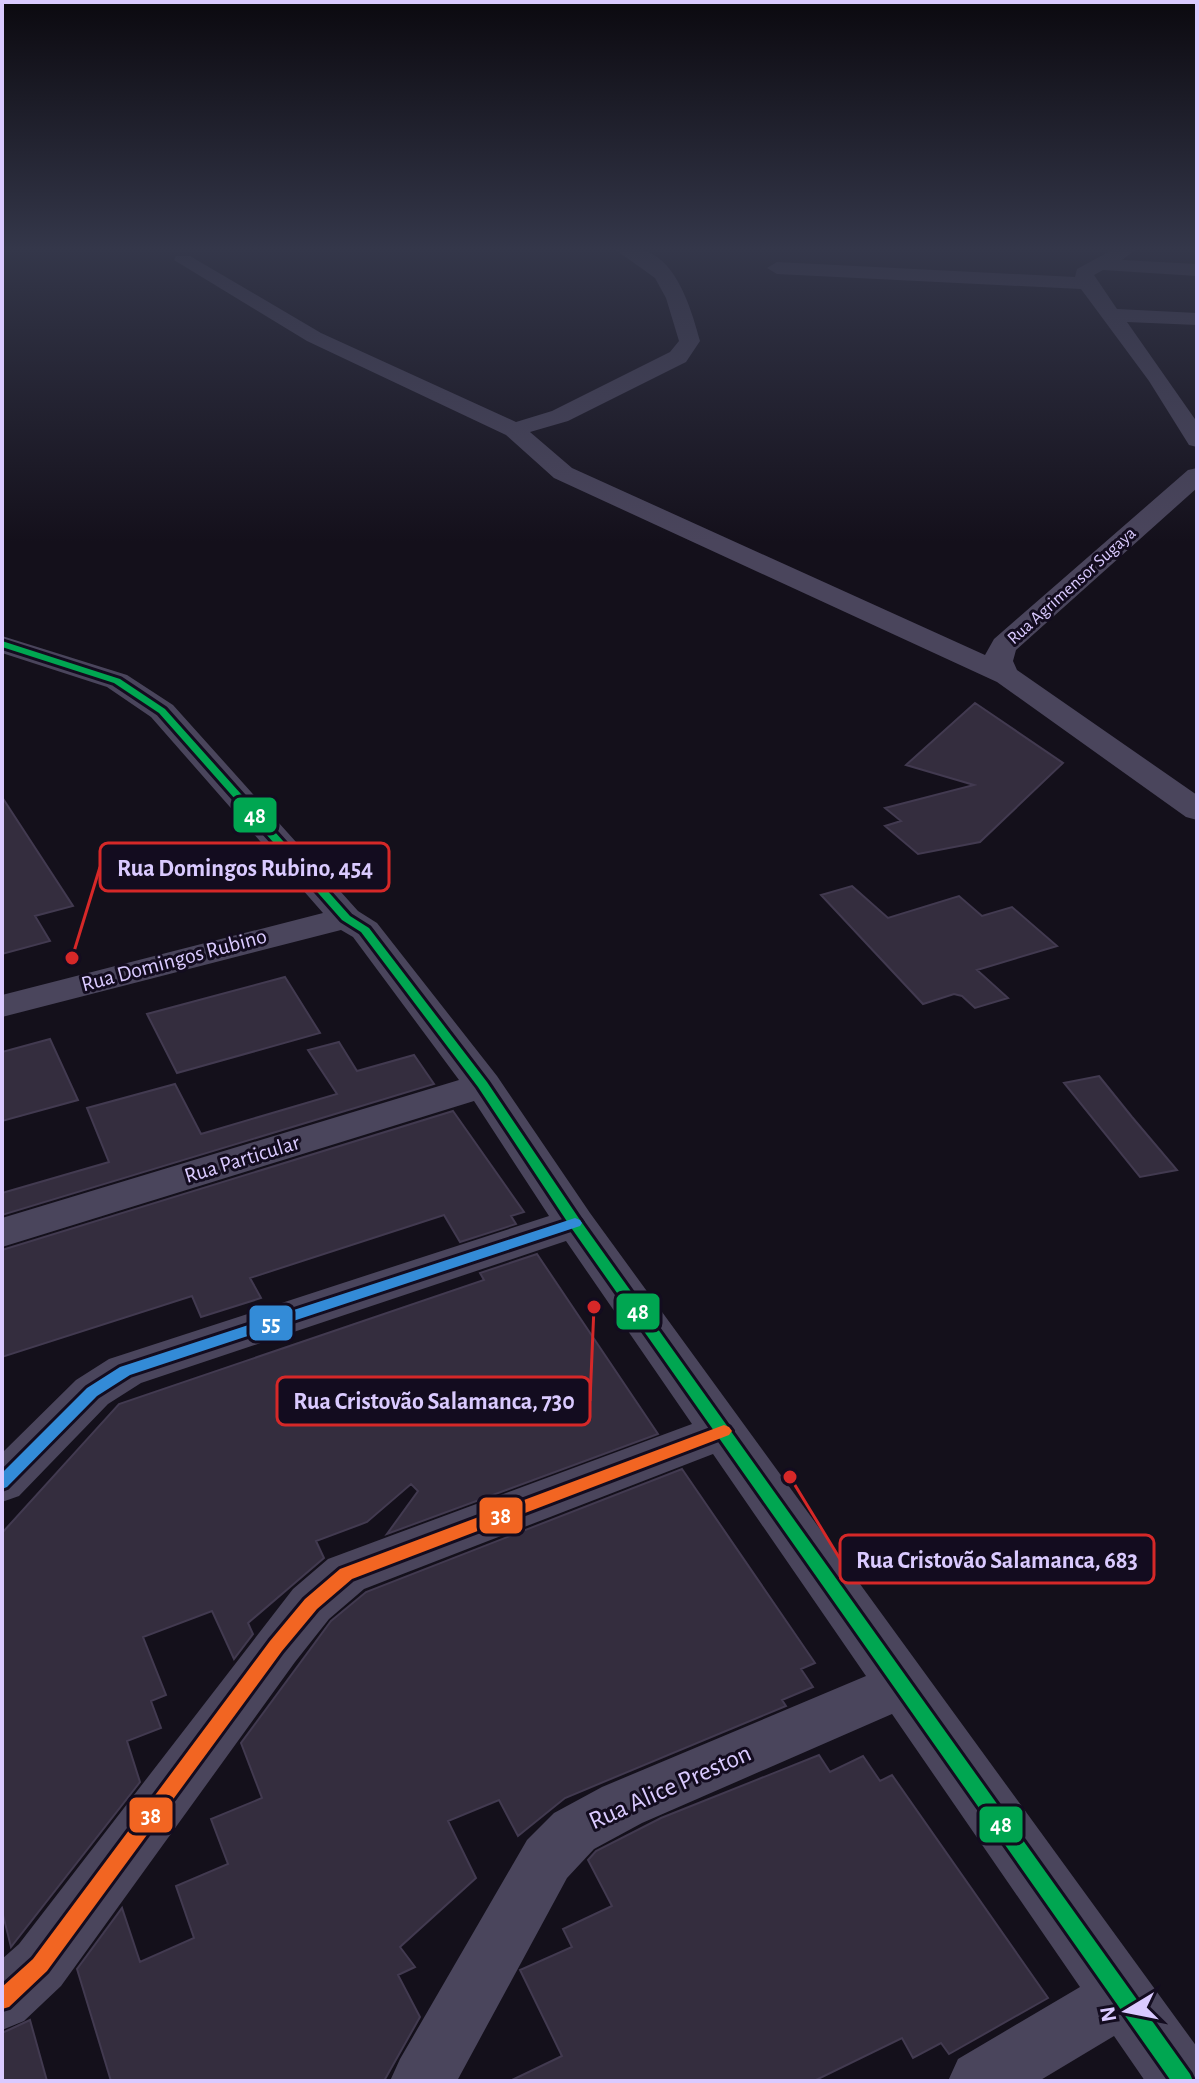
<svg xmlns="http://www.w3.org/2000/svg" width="1199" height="2083" font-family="'Alegreya Sans',sans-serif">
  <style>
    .building { fill: #342d3e; stroke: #423a50; stroke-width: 2 }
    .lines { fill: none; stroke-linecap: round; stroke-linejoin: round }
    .minor { fill: #4a455c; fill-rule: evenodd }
    .bus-1-casing { stroke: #130c1f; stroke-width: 6 }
    .bus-2-casing { stroke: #130c1f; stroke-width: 6 }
    .bus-3-casing { stroke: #130c1f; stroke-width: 6 }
    .bus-1 { fill: #00a651; fill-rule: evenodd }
    .bus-2 { fill: #338bd7; fill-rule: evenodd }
    .bus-3 { fill: #f26522; fill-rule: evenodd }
    .labels { text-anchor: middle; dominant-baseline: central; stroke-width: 6; stroke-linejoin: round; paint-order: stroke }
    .far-street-label { font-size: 18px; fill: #dacaff; stroke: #130c1f }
    .street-label { font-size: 22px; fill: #dacaff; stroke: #130c1f }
    .near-street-label { font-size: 26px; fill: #dacaff; stroke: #130c1f }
    .leader { fill: none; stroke: #d62828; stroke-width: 3 }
    .callout-dot { fill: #d62828; stroke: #130c1f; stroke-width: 3 }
    .callout { fill: #130c1f; stroke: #d62828; stroke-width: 3 }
    .callout-label { font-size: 24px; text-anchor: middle; font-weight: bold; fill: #dacaff }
    .line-badge { stroke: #130c1f; stroke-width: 3 }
    .badge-label { font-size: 22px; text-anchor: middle; font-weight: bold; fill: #fff }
  </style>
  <rect width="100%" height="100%" fill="#14101b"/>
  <path class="building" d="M975 703 1063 763 980 842 918 854 885 826 901 821 885 808 974 785 906 765Z
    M2 797 73 906 35 916 50 941 2 954Z
    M852 886 888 918 959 896 982 916 1012 907 1057 946 977 970 1008 998 975 1008 962 996 954 994 923 1004 821 895Z
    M285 977 320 1033 177 1073 147 1014Z
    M50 1039 78 1100 2 1121V1052Z
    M339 1042 357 1071 414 1055 434 1084 2 1215V1193L109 1162 87 1108 175 1084 201 1134 337 1094 308 1050Z
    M1099 1076 1132 1117 1177 1170 1140 1177 1064 1083Z
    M453 1111 524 1212 511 1216 516 1224 460 1242 444 1215 250 1278 261 1298 201 1317 192 1296 2 1357V1250Z
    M537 1254 658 1434 387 1534 418 1491 411 1484 367 1522 316 1541 324 1558 248 1623 253 1634 234 1659 212 1611 143 1637 166 1695 151 1701 161 1728 127 1741 140 1782 11 1947 2 1911V1533L119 1404 484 1280 480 1273Z
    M682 1469 815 1663 801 1669 813 1687 782 1700 786 1706 565 1798 518 1836 499 1800 448 1821 476 1878 400 1947 415 1967 398 1975 420 2017 384 2081H111L77 1969 122 1908 140 1962 194 1938 176 1886 228 1864 211 1819 262 1798 241 1743 331 1621 366 1592Z
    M819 1755 830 1772 863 1756 880 1781 892 1775 1048 1998 949 2054 941 2043 913 2058 902 2038 814 2081H510L562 2056 520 1970 572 1947 563 1929 612 1906 588 1860 596 1851 661 1818Z
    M30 2020 47 2081H2V2033Z"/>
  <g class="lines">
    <path class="minor" d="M616 250C624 250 633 249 641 250 677 257 692 312 700 341L686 362 568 421 530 432 572 468 985 655 994 639 1188 470 1197 468V488L1016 650 1013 661 1017 670 1197 795V820L1186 817 997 682 554 478 506 435 307 341 174 260 176 256H190L321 333 516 422 552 411 670 352 679 341 666 298 655 278Z
      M1112 250H1135L1122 260 1197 264V276L1103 270 1094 275 1117 309 1197 313V325L1127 322 1197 422V447L1189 445 1149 381 1081 289 777 274 767 268 777 262 1075 277 1077 269Z
      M2 636 127 675 173 705 358 911 377 923 497 1076 590 1213 1197 2047V2081H1145L1114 2036 1039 2081H948L958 2059 1080 1987 892 1714 642 1823 594 1849 567 1878 457 2081H390L400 2059 527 1840 554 1813 602 1787 866 1676 713 1454 364 1589 329 1619 295 1662 61 1986 24 2021 2 2030V1959L19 1944 293 1589 328 1559 692 1424 566 1241 141 1383 108 1404 19 1496 2 1502V1453L76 1380 109 1359 549 1216 474 1101 2 1247V1218L459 1080 353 937 341 930 2 1017V995L323 913 151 717 107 687 2 653Z"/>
    <g class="bus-1-casing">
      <path id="bus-1" d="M2 641 120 679 165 709 350 916 369 928 487 1082 580 1220 1190 2074 1193 2081H1171L570 1226 478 1087 361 932 342 920 159 713 114 683 2 647Z"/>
    </g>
    <g class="bus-2-casing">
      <path id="bus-2" d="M575 1218 580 1220 582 1223 580 1226 130 1375 97 1396 7 1487 2 1489V1473L87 1388 120 1367Z"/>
    </g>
    <g class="bus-3-casing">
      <path id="bus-3" d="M724 1425 729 1427 732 1431 729 1435 352 1579 317 1609 282 1651 47 1971 9 2007 2 2009V1987L33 1959 270 1641 305 1599 340 1569Z"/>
    </g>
    <use href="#bus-1" class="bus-1"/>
    <use href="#bus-2" class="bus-2"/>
    <use href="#bus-3" class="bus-3"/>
  </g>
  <linearGradient id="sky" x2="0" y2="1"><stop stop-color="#0b090f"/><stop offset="0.46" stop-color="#34374a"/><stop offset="1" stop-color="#34374a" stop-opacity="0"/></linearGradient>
  <rect width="1199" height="542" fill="url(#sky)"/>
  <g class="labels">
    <g class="far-street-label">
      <text transform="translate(1072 586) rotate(-42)">Rua Agrimensor Sugaya</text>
    </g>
    <g class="street-label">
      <text transform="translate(174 960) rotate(-15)">Rua Domingos Rubino</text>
      <text transform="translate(242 1159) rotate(-17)">Rua Particular</text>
    </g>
    <g class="near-street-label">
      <text transform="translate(670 1787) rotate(-24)">Rua Alice Preston</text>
    </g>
  </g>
  <path class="leader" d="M72 958L100 867M594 1307L590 1401M790 1477L840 1559"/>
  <g class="callout-dot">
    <circle cx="72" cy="958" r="8"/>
    <circle cx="594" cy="1307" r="8"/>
    <circle cx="790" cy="1477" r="8"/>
  </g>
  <g class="callout">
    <rect x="100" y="843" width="289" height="48" rx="8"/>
    <rect x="277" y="1377" width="313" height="48" rx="8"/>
    <rect x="840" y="1535" width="314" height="48" rx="8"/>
  </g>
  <g class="callout-label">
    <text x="245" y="876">Rua Domingos Rubino, 454</text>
    <text x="434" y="1409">Rua Cristovão Salamanca, 730</text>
    <text x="997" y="1568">Rua Cristovão Salamanca, 683</text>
  </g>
  <g class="line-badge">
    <rect x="232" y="796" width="46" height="38" rx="8" fill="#00a651"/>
    <rect x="615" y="1292" width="46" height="39" rx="8" fill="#00a651"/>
    <rect x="248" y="1304" width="46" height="38" rx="8" fill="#338bd7"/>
    <rect x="478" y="1496" width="46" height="39" rx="8" fill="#f26522"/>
    <rect x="128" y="1796" width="46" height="38" rx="8" fill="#f26522"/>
    <rect x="978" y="1805" width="46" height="39" rx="8" fill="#00a651"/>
  </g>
  <g class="badge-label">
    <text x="255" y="823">48</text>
    <text x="638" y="1319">48</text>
    <text x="271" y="1331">55</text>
    <text x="501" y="1523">38</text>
    <text x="151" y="1823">38</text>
    <text x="1001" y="1832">48</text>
  </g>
  <rect width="1199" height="2083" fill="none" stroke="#dacaff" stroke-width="8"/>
  <g transform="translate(1127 2011) rotate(260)" stroke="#130c1f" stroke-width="6" paint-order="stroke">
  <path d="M0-6L14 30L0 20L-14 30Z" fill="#dacaff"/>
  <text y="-12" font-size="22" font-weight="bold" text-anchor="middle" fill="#dacaff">N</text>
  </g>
</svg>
